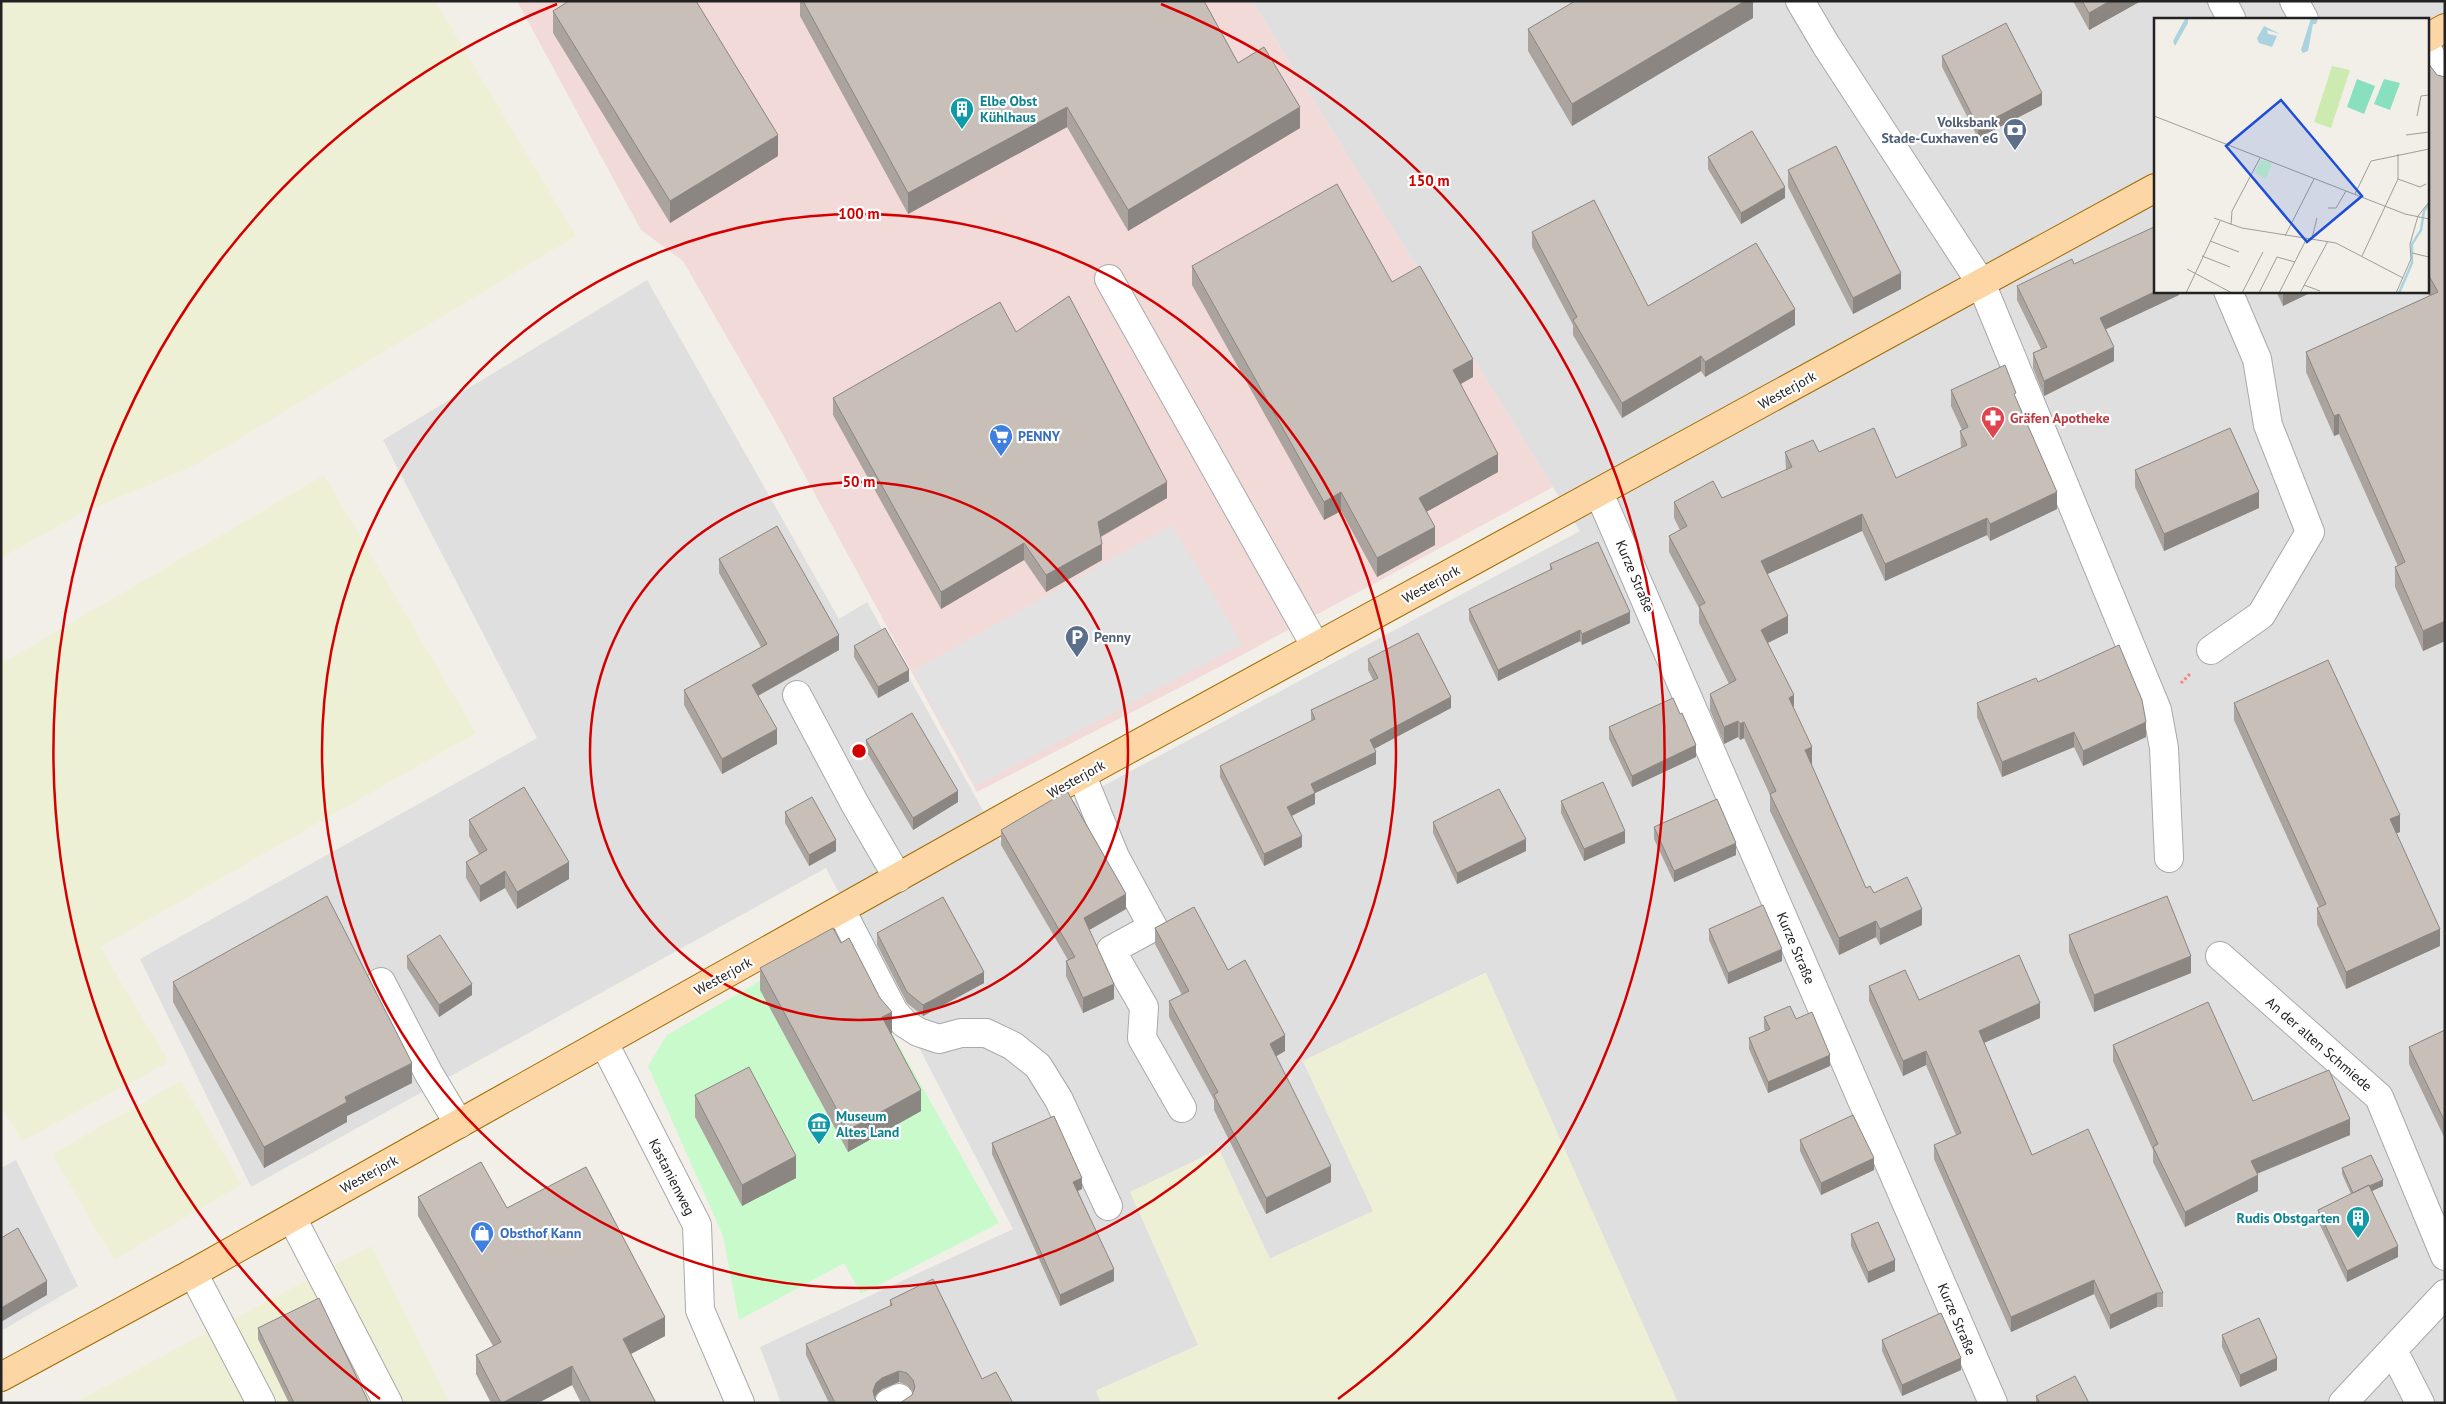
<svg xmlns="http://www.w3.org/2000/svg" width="2446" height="1404" font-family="'PT Sans',sans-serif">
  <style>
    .residential { fill: #e0dfdf; fill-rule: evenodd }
    .commercial { fill: #f2dad9 }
    .farmland { fill: #eef0d5 }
    .park { fill: #c8facc }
    .parking { fill: #e2e2e2 }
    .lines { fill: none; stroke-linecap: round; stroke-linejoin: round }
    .minor-casing { stroke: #a9a9a9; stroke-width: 30 }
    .major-casing { stroke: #a06b00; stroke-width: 30 }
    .path { stroke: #fa8072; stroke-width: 3; stroke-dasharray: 2.5 2.5; stroke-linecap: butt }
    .minor { stroke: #fff; stroke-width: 28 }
    .major { stroke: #fcd6a4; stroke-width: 28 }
    .wall { fill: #aba49e }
    .shaded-wall { fill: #8b8681 }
    .building { fill: #c7bfb8; stroke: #8b8681 }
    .ring { fill: none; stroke: #d40000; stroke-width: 2.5 }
    .labels { text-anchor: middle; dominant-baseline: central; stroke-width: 4.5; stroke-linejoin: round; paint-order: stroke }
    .culture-label { font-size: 14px; font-weight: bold; fill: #0d838f; stroke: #fff; text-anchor: start }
    .service-label { font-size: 14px; font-weight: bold; fill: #4e5e75; stroke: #fff; text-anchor: end }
    .street-label { font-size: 14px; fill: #222; stroke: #fff }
    .health-label { font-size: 14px; font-weight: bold; fill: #be3a42; stroke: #fff; text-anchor: start }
    .shop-label { font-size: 14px; font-weight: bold; fill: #366cbe; stroke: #fff; text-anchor: start }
    .inset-river { fill: none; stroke: #aad3df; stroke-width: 2.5 }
    .inset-road { fill: none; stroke: #9f9d99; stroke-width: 1 }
    .view { fill: #1d4ed8; fill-opacity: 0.15; stroke: #1d4ed8; stroke-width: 2.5 }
    .inset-edge { fill: none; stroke: #222; stroke-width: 2.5 }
    .centre { fill: #d40000; stroke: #fff; stroke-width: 2.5 }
    .ring-label { font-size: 15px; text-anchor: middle; font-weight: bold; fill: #d40000; stroke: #fff; stroke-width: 4.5; stroke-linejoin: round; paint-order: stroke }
  </style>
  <rect width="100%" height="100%" fill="#f2efe9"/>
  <path class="residential" d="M1252 1H2445V1403H1678L1485 973 1303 1061 1374 1211 1269 1259 1219 1149 1131 1192 1199 1345 1097 1390 1102 1403H781L760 1347 1013 1229 826 868 251 1187 140 959 537 738 383 440 647 280 839 619 867 602 1000 841 1580 531ZM2155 19H2427V291H2155Z
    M16 1160 78 1286 1 1331V1168Z"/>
  <path class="commercial" d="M517 1H1252L1553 487 1229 662 977 792 773 417 683 261 641 230Z"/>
  <path class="farmland" d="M1 1H435L576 236 192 467 85 511 1 558Z
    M324 475 476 733 100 947 169 1062 22 1141 1 1107V664Z
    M1486 973 1678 1403H1101L1096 1391 1198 1345 1130 1192 1219 1149 1270 1259 1373 1211 1303 1061Z
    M181 1081 242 1184 114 1260 52 1154Z
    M372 1246 449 1403H73Z"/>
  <path class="park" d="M837 936 999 1223 861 1294 844 1263 739 1320 723 1236 648 1066 667 1035Z"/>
  <path class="parking" d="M1172 525 1242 644 976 786 913 671Z"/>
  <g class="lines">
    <g class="minor-casing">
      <path id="minor" d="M1800 1 1826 45 1981 283 2157 710 2164 748 2169 858
        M2222 1 2231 18
        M2294 1 2304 19
        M2427 49 2445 82
        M1109 279 1316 647
        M1599 493 1993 1403
        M2211 650 2261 615 2310 532 2268 425 2257 359 2228 291
        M797 695 855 804 898 878
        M1082 776 1115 857 1153 927 1111 950 1144 1007 1142 1038 1182 1108
        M841 910 894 1012 904 1023 918 1032 939 1039 961 1033H986L1013 1046 1038 1066 1059 1100 1108 1206
        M2220 956 2379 1097 2445 1256
        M381 982 429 1074 459 1124
        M604 1043 697 1225 700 1310 740 1403
        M292 1218 388 1403
        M193 1273 261 1403
        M2393 1350 2420 1403
        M889 1403 899 1398
        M2343 1403 2445 1294"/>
    </g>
    <g class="major-casing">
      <path id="major" d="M2427 38 2445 28
        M1 1377 193 1273 1030 803 2155 188"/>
    </g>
    <path class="path" d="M2181 683 2191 673"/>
    <use href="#minor" class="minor"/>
    <use href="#major" class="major"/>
  </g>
  <path class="wall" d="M800 1H1204L1238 63 1300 128 1128 231 1067 127 908 214 800 16Z
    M1753 1V18L1572 126 1528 51V29Z
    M2073 1H2141L2089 30Z
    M553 11 778 156 670 223 553 33Z
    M1942 56 2042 105 1978 138 1942 67Z
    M2427 64 2437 75 2445 641 2423 651 2395 587V567L2398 566 2339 434 2334 436 2306 372V352L2429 296 2427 291Z
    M1708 157 1785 198 1741 224 1708 169Z
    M1788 170 1901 289 1853 314 1788 187Z
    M1532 232 1648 306 1795 325 1705 377 1701 371 1622 418 1573 335V325L1532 247Z
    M2074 264 2179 291V295L2106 329 2114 361 2044 396 2033 368V353L2041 349 2017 300V286Z
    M1192 266 1392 282 1473 377 1461 384 1498 472 1426 512 1435 545 1377 577 1341 511 1324 520 1192 285Z
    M2276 291H2314L2283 306Z
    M1016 332 1167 498 1101 537 1102 560 1046 592 1024 560 941 609 833 415V398Z
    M1951 390 2016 399 2057 509 1990 541 1987 535 1885 581 1862 531 1767 574 1788 633 1768 643 1794 710 1811 764 1866 888 1922 925 1880 945 1876 937 1839 955 1770 811V795L1744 738 1740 740 1738 737 1724 744 1710 710V694L1729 684 1699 623V608L1669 552V536L1680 530 1674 518V502L1722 498 1786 470 1785 452H1819L1896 478 1961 448 1960 431 1962 430 1951 406Z
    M2135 470 2259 508 2164 551 2135 487Z
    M719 559 839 650 758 696 777 744 722 774 684 705V690L761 647 719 573Z
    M1550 564 1630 623 1582 645 1580 641 1498 681 1469 620V609L1550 570Z
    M854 646 909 681 878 698 854 657Z
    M1368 659 1451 708 1374 749 1376 764 1315 793V804L1292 816 1302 847 1264 866 1220 777V766L1311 721V710L1373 680 1368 670Z
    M2038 682 2146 737 2083 766 2074 747 2002 777 1977 717V703Z
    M2234 703 2400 832 2396 833 2440 946 2346 989 2317 924V908L2319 907 2234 720Z
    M1609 727 1696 757 1632 787 1609 739Z
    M866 740 958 802 913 830 866 751Z
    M1561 801 1625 843 1584 861 1561 813Z
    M785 812 836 851 809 866 785 823Z
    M469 820 569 879 517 909 505 888 480 902 466 878V862L479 854 469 836Z
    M1433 822 1526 851 1457 884 1433 833Z
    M1654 827 1736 855 1674 882 1654 839Z
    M1001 830 1126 909 1089 930 1114 999 1083 1013 1066 976V961L1068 960 1001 845Z
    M1155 928 1228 970 1285 1051 1276 1056 1331 1182 1266 1214 1214 1110V1100L1169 1017V1001L1182 995 1155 944Z
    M1709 929 1782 961 1728 984 1709 940Z
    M877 933 984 983 923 1016 907 1003 877 945Z
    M2069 935 2191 973 2094 1012 2069 952Z
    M407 956 472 995 439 1017 407 968Z
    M760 968 892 1033 891 1034 921 1111 848 1152 760 990Z
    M173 982 412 1083 347 1116V1122L264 1168 173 1002Z
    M1869 986 1919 1000 2040 1018 1984 1043 2032 1155 2163 1293V1307H2157L2110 1329 2094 1294 2011 1332 1934 1159V1145L1956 1135 1926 1065 1903 1076 1869 1001Z
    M1764 1017 1796 1019 1830 1066 1768 1093 1749 1049V1038L1765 1031 1764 1028Z
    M2445 1030V1139L2409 1064V1047Z
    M2113 1045 2253 1101 2350 1135 2257 1174 2258 1191 2185 1227 2153 1162V1150L2113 1061Z
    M695 1095 796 1178 742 1206 695 1117Z
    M1800 1140 1874 1170 1821 1195 1800 1151Z
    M992 1143 1082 1189 1078 1191 1114 1281 1060 1306 992 1154Z
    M2342 1168 2383 1186 2372 1191 2398 1257 2347 1282 2318 1221V1210L2351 1194 2342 1174Z
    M418 1197 507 1208 665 1336 631 1354 656 1403H581L572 1385 538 1403H491L476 1374V1355L493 1346 418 1216Z
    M1851 1234 1895 1271 1868 1283 1851 1246Z
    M890 1300 982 1379 912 1395 913 1392 907 1385 899 1382 882 1389 876 1395 875 1399 879 1403H829L806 1355V1344L890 1306Z
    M258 1328 369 1403H289L258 1339Z
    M2222 1335 2277 1370 2240 1387 2222 1347Z
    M1882 1340 1961 1370 1902 1396 1882 1351Z
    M2036 1396 2089 1403H2036Z"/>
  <path class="shaded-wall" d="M1745 1H1753V18L1572 126V104Z
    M2110 1H2141L2089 30V13Z
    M2042 93V105L1978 138V127Z
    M1067 107V127L908 214V193Z
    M1300 107V128L1128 231V210Z
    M778 135V156L670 223V201Z
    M1785 187V198L1741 224V213Z
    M1901 273V289L1853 314V298Z
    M2156 291H2179V295L2100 332V318Z
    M2283 291H2314L2283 306Z
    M1795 309V325L1705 377V362Z
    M2114 347V361L2044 396V381Z
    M1701 356V371L1622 418V403Z
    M1473 359V377L1453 388V370Z
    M2339 414V434L2334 436V416Z
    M1498 454V472L1419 516V498Z
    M1167 482V498L1098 538V522Z
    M1341 492V511L1324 520V502Z
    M2057 492V509L1990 541V524Z
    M2259 492V508L2164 551V534Z
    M1862 514V531L1761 577V561Z
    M1987 518V535L1885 581V564Z
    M1435 527V545L1377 577V558Z
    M1024 543V560L941 609V592Z
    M1102 544V560L1046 592V575Z
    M1630 612V623L1582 645V634Z
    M1788 616V633L1761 646V630Z
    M2445 621V641L2423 651V631Z
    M1580 630V641L1498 681V670Z
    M839 635V650L752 699V685Z
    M909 670V681L878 698V687Z
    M1794 695V712L1789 698Z
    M1451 697V708L1370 751V740Z
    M1738 721V737L1724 744V727Z
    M1744 722V738L1740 740V724Z
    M2146 722V737L2083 766V751Z
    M777 729V744L722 774V759Z
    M2074 732V747L2002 777V762Z
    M1696 745V757L1632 787V776Z
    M1812 747V764L1805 767V750Z
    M1376 752V764L1311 795V784Z
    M958 791V802L913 830V818Z
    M1315 793V804L1287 818V807Z
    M2400 815V832L2390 836V819Z
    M1625 831V843L1584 861V849Z
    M1302 836V847L1264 866V854Z
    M1526 839V851L1457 884V873Z
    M836 840V851L809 866V855Z
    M1736 843V855L1674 882V871Z
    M569 862V879L517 909V892Z
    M505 871V888L480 902V886Z
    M1126 894V909L1084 933V918Z
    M1922 909V925L1880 945V929Z
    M1876 921V937L1839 955V938Z
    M2440 929V946L2346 989V972Z
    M1782 949V961L1728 984V973Z
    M2191 956V973L2094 1012V995Z
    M984 972V983L923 1016V1005Z
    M472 984V995L439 1017V1005Z
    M1114 984V999L1083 1013V998Z
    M2040 1003V1018L1979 1045V1031Z
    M892 1012V1033L882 1039V1017Z
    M1285 1035V1051L1270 1060V1044Z
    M1926 1051V1065L1903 1076V1061Z
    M1830 1055V1066L1768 1093V1082Z
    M412 1063V1083L347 1116V1122L264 1168V1147L345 1097Z
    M921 1090V1111L848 1152V1130Z
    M2350 1119V1135L2251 1176V1161Z
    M796 1156V1178L742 1206V1185Z
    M1874 1158V1170L1821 1195V1183Z
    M1331 1166V1182L1266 1214V1198Z
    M2258 1175V1191L2185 1227V1212Z
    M1082 1178V1189L1073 1193V1182Z
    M2383 1180V1186L2354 1199V1194Z
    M2398 1246V1257L2347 1282V1271Z
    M1895 1260V1271L1868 1283V1272Z
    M1114 1269V1281L1060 1306V1295Z
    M2094 1280V1294L2011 1332V1317Z
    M47 1281V1295L1 1322V1308Z
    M2157 1293V1307L2110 1329V1315Z
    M665 1317V1336L623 1358V1339Z
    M1961 1358V1370L1902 1396V1385Z
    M2277 1358V1370L2240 1387V1375Z
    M572 1366V1385L538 1403H502Z
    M899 1371V1382L882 1389 876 1395 873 1403V1391L876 1383 882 1378Z"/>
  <path class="building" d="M569 1H696L778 135 670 201 553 11Z
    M803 1H1204L1238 63 1264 47 1300 107 1128 210 1067 107 908 193Z
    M1575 1H1745L1572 104 1528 29Z
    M2082 1H2110L2089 13Z
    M2006 23 2042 93 1978 127 1942 56Z
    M2428 63 2437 75 2445 77V621L2423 631 2395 567 2405 562 2339 414 2334 416 2306 352 2438 292 2427 272V64Z
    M1752 131 1785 187 1741 213 1708 157Z
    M1836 146 1901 273 1853 298 1788 170Z
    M1337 184 1392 282 1420 266 1473 359 1453 370 1498 454 1419 498 1435 527 1377 558 1341 492 1324 502 1192 266Z
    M1594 200 1648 306 1756 243 1795 309 1705 362 1701 356 1622 403 1573 320 1577 317 1532 232Z
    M2154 227 2155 229V291H2156L2100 318 2114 347 2044 381 2033 353 2047 347 2017 286 2072 259 2074 264Z
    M1069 296 1167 482 1098 522 1102 544 1046 575 1024 543 941 592 833 398 1000 302 1016 332Z
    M2005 365 2016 393 2014 394 2057 492 1990 524 1987 518 1885 564 1862 514 1761 561 1788 616 1761 630 1794 695 1789 698 1812 747 1805 750 1866 888 1870 886 1874 893 1907 877 1922 909 1880 929 1876 921 1839 938 1770 794 1776 791 1744 722 1740 724 1738 721 1724 727 1710 694 1736 680 1699 606 1705 603 1669 536 1687 526 1674 502 1713 481 1722 498 1792 467 1785 452 1813 440 1819 452 1874 428 1896 478 1967 445 1960 431 1968 427 1951 390Z
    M2230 428 2259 492 2164 534 2135 470Z
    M777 526 839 635 752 685 777 729 722 759 684 690 767 644 719 559Z
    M1598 542 1630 612 1582 634 1580 630 1498 670 1469 609 1552 569 1550 564Z
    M885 628 909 670 878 687 854 646Z
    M1418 633 1451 697 1370 740 1376 752 1311 784 1315 793 1287 807 1302 836 1264 854 1220 766 1315 719 1311 710 1378 678 1368 659Z
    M2119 645 2142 700 2146 722 2083 751 2074 732 2002 762 1977 703 2036 678 2038 682Z
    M2328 660 2400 815 2390 819 2440 929 2346 972 2317 908 2326 904 2234 703Z
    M1673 698 1680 714 1682 713 1696 745 1632 776 1609 727Z
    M912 713 958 791 913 818 866 740Z
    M1603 782 1625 831 1584 849 1561 801Z
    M524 787 569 862 517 892 505 871 480 886 466 862 487 850 469 820Z
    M1499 789 1526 839 1457 873 1433 822Z
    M1067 791 1126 894 1084 918 1114 984 1083 998 1066 961 1075 957 1001 830Z
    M812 797 836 840 809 855 785 812Z
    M1717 799 1736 843 1674 871 1654 827Z
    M327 896 412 1063 345 1097 347 1102 264 1147 173 982Z
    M2167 896 2191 956 2094 995 2069 935Z
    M943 897 984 972 923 1005 907 992 877 933Z
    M1763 905 1782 949 1728 973 1709 929Z
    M1194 907 1228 970 1245 960 1285 1035 1270 1044 1331 1166 1266 1198 1214 1095 1218 1092 1169 1001 1189 991 1155 928Z
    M833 928 841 943 849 938 880 998 892 1012 882 1017 921 1090 848 1130 760 968Z
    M440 935 472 984 439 1005 407 956Z
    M2019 955 2040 1003 1979 1031 2032 1155 2088 1129 2163 1293H2157L2110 1315 2094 1280 2011 1317 1934 1145 1961 1133 1926 1051 1903 1061 1869 986 1905 970 1919 1000Z
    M2208 1002 2253 1101 2329 1070 2350 1119 2251 1161 2258 1175 2185 1212 2153 1147 2158 1144 2113 1045Z
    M1790 1006 1796 1019 1812 1012 1830 1055 1768 1082 1749 1038 1770 1029 1764 1017Z
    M2445 1030V1122L2409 1047Z
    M749 1067 796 1156 742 1185 695 1095Z
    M1853 1115 1874 1158 1821 1183 1800 1140Z
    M1054 1116 1082 1178 1073 1182 1114 1269 1060 1295 992 1143Z
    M2371 1155 2383 1180 2369 1186V1185L2353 1193 2342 1168Z
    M481 1162 507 1208 586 1167 665 1317 623 1339 656 1403H591L572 1366 502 1403H501L476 1355 501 1342 418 1197Z
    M2369 1185 2398 1246 2347 1271 2318 1210Z
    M1878 1222 1895 1260 1868 1272 1851 1234Z
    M18 1228 47 1281 1 1308V1238Z
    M933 1279 982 1379 996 1372 1013 1403H900L912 1395 915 1387 913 1380 907 1373 899 1371 882 1378 876 1383 873 1391 875 1399 879 1403H835L806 1344 892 1305 890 1300Z
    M319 1298 369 1403H294L258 1328Z
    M1941 1313 1961 1358 1902 1385 1882 1340Z
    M2259 1318 2277 1358 2240 1375 2222 1335Z
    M2075 1376 2089 1403H2040L2036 1396Z"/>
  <g class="ring">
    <circle cx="859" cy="751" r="269"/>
    <circle cx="859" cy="751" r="537"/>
    <path d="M380 1399A806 806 0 0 1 557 4M1161 4A806 806 0 0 1 1338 1399"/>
  </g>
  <defs>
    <g id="building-pin" transform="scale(1.25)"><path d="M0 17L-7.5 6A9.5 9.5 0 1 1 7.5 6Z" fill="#0f9aa8" stroke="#fff"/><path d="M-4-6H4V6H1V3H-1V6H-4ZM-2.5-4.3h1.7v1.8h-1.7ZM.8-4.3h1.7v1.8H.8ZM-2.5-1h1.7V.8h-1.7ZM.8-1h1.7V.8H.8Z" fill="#fff"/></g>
    <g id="bank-pin" transform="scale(1.25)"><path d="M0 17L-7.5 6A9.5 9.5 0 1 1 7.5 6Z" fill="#5c6f8a" stroke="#fff"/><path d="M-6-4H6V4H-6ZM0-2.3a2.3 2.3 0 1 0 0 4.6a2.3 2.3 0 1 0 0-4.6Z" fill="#fff"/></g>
    <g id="pharmacy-pin" transform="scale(1.25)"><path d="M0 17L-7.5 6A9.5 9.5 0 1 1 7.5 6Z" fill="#e0444e" stroke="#fff"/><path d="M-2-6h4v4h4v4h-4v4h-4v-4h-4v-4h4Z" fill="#fff"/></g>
    <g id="supermarket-pin" transform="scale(1.25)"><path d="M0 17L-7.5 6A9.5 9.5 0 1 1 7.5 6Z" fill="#3f7fe0" stroke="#fff"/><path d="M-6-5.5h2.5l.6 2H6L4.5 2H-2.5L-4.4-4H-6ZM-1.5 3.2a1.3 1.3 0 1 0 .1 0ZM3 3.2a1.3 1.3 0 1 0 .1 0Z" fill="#fff"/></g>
    <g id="parking-pin" transform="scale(1.25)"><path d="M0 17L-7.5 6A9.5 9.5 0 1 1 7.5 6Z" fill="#5c6f8a" stroke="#fff"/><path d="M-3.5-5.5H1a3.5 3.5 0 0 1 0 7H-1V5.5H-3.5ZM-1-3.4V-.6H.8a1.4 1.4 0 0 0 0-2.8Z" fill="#fff"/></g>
    <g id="museum-pin" transform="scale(1.25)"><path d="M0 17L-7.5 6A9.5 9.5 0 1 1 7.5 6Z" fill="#0f9aa8" stroke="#fff"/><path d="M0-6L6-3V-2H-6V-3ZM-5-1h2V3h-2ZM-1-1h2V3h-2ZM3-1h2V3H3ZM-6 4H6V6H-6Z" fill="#fff"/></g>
    <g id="shop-pin" transform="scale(1.25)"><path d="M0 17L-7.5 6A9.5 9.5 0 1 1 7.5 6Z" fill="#3f7fe0" stroke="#fff"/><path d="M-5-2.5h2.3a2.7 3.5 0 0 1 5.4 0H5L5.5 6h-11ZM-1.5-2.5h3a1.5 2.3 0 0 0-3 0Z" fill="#fff"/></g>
  </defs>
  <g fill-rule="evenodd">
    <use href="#building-pin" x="962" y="109"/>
    <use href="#bank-pin" x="2015" y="130"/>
    <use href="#pharmacy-pin" x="1993" y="418"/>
    <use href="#supermarket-pin" x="1001" y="436"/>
    <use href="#parking-pin" x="1077" y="637"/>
    <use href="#museum-pin" x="819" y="1124"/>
    <use href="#building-pin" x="2358" y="1218"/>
    <use href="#shop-pin" x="482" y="1233"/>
  </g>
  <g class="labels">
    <g class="culture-label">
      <text x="980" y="101">Elbe Obst<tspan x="980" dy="16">Kühlhaus</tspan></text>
      <text x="836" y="1116">Museum<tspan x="836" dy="16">Altes Land</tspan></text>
      <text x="2340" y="1218" text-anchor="end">Rudis Obstgarten</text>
    </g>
    <g class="service-label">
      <text x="1998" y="122">Volksbank<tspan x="1998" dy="16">Stade-Cuxhaven eG</tspan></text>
      <text x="1094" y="637" text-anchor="start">Penny</text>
    </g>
    <g class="street-label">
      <text transform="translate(1787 390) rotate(-29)">Westerjork</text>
      <text transform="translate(1635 576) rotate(67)">Kurze Straße</text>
      <text transform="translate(1431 584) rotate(-29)">Westerjork</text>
      <text transform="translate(1076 779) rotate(-29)">Westerjork</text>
      <text transform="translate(1796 948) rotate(67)">Kurze Straße</text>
      <text transform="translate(723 976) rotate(-29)">Westerjork</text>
      <text transform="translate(2319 1044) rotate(41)">An der alten Schmiede</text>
      <text transform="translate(369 1174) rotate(-29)">Westerjork</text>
      <text transform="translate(672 1177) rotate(63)">Kastanienweg</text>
      <text transform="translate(1957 1319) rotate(67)">Kurze Straße</text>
    </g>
    <g class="health-label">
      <text x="2010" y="418">Gräfen Apotheke</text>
    </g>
    <g class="shop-label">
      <text x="1018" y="436">PENNY</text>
      <text x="500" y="1233">Obsthof Kann</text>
    </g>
  </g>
  <g transform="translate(2154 18)">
    <rect width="275" height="275" fill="#f2efe9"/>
    <path d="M178 48 196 52 177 110 160 104Z" fill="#cdebb0"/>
    <path d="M107 142 118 145 112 161 100 154Z" fill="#c8facc"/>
    <path d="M203 61 221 68 210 96 193 89ZM230 61 246 65 236 92 220 86Z" fill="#88e0be"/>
    <path d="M157 0 164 1 162 6H159L154 33 149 35 147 32ZM31 1H34V5L21 28 19 23ZM110 8 126 16 113 12 114 16 123 18 118 29 105 25 103 20Z" fill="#aad3df"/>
    <path class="inset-river" d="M245 275 258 245V226L267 212 270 193 275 186"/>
    <path class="inset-road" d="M0 98 251 196 275 201M263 98 267 78 275 77M252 117 275 114M244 161 266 169 272 166M201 176 217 143 275 131M174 190H182L192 173M60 200 88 210 182 225 249 260M77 207 78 193 106 140M131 218 160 161M158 220 163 200M56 223 85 234M258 235 275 239M48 238 76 249M208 238 244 161V136M33 251 78 275M150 267 166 273M32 275 66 203M88 275 109 234M105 275 123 239 141 244M125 275 153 220M146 275 174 223M242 275 257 241 256 226 264 198 275 184"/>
    <path class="view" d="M127 82 208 178 153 224 72 128Z"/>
    <rect width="275" height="275" class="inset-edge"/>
  </g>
  <circle cx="859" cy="751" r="8" class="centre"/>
  <g class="ring-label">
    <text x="1429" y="186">150 m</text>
    <text x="859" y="219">100 m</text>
    <text x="859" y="487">50 m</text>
  </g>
  <rect width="2446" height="1404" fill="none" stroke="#222222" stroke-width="5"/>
</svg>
